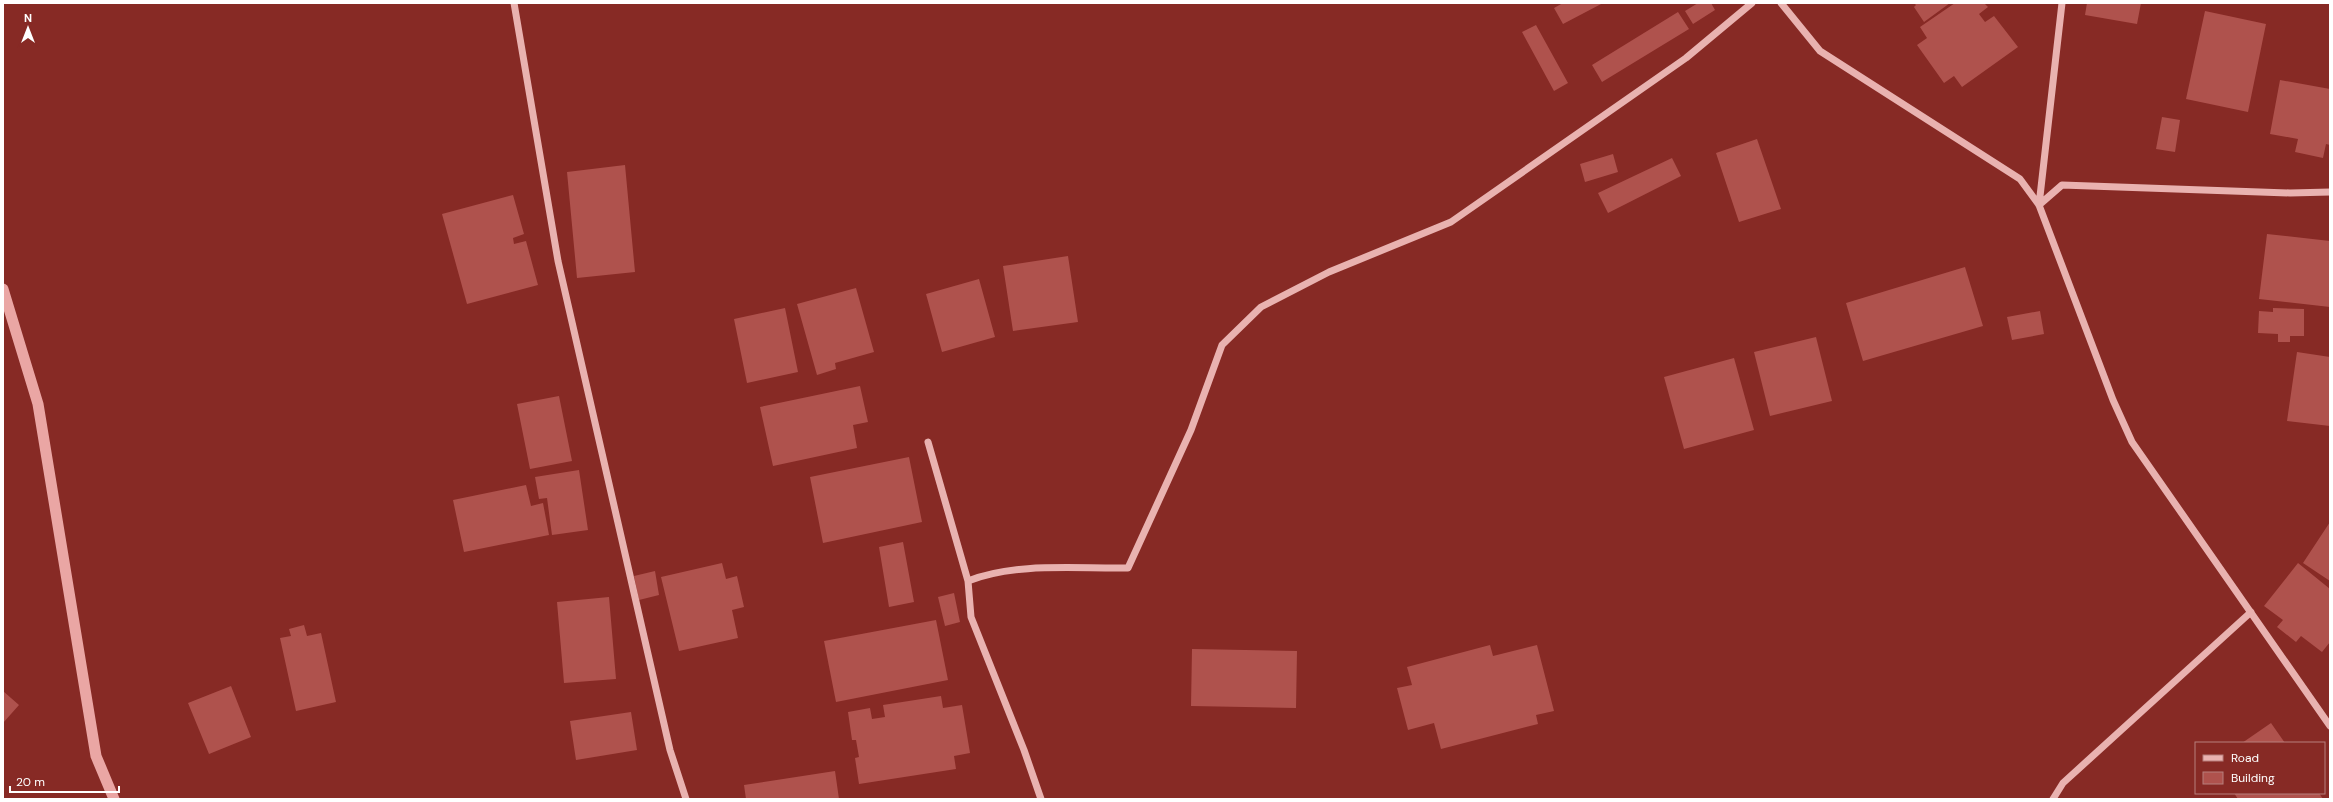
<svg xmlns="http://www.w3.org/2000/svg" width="2333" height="802" font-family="'DM Sans',sans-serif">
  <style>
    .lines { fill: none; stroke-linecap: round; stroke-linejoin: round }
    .stream { stroke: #eaa6a4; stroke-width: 11 }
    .building { fill: #af524d }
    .minor { stroke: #e9b2b0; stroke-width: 7 }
  </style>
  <rect width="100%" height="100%" fill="#872a25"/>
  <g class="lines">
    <path class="stream" d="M3 289 38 404 96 756 114 799"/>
  </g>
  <path class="building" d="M1563 3H1603L1563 24 1554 8Z
    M1698 3H1711L1715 10 1693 24 1685 11Z
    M1914 3H1950L1924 22 1914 7 1916 5Z
    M1955 3H1984L1988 7 1979 14 1985 22 1994 16 2018 47 1962 87 1954 76 1944 83 1917 45 1927 38 1920 27Z
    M2087 3H2141L2137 24 2085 15Z
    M2205 11 2266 24 2248 112 2186 99Z
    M1678 12 1689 29 1602 82 1592 65Z
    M1536 25 1568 83 1554 91 1522 32Z
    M2280 80 2330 89V145L2326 144 2323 158 2295 152 2298 139 2270 134Z
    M2162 117 2180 120 2175 152 2156 149Z
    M1757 139 1781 209 1739 222 1716 153Z
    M1613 154 1618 172 1585 182 1580 164Z
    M1672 158 1681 176 1608 213 1598 193Z
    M625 165 635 272 577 278 567 172Z
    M513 195 524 234 513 238 514 244 526 241 538 285 467 304 442 214Z
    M2267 234 2330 241V307L2259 299Z
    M1068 256 1078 322 1013 331 1003 266Z
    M1965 267 1983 326 1863 361 1846 303Z
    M979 279 995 337 942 352 926 294Z
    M856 288 874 352 835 363 836 369 817 375 797 304Z
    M785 308 798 372 747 383 734 319Z
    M2273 308 2304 309V336H2290V342H2278V334L2258 333 2259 311 2273 312Z
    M2040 311 2044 334 2012 340 2007 317Z
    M1816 337 1832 401 1770 416 1754 352Z
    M2297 352 2330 357V426L2287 421Z
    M1734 358 1754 430 1684 449 1664 377Z
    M860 386 868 422 853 425 857 448 773 466 760 407Z
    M559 396 572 461 530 469 517 404Z
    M909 457 922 522 823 543 810 477Z
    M579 470 588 530 552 535 547 498 539 499 535 477Z
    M526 485 531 506 543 503 549 535 464 552 453 500Z
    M2330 522V581L2303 563Z
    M903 542 914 602 889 607 879 547Z
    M722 563 726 579 737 576 744 607 732 610 738 638 679 651 661 577Z
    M2298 563 2330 589V642L2322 652 2301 636 2296 642 2277 627 2283 620 2264 606Z
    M655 571 659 595 639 600 634 576Z
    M954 593 960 622 945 626 938 597Z
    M609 597 616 679 564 683 557 602Z
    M936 620 948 680 836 702 824 641Z
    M304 625 307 636 321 633 336 702 296 711 280 638 291 636 289 629Z
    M1490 645 1493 656 1537 645 1554 711 1536 715 1538 724 1441 749 1434 723 1408 730 1397 688 1412 685 1407 667Z
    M1192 649 1297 651 1296 708 1191 706Z
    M231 686 251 737 209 754 188 703Z
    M3 691 19 705 3 723Z
    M941 696 943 708 962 705 970 753 954 756 956 769 859 784 855 758 859 757 856 740H852L848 712 870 708 872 719 885 717 883 705Z
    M631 712 637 750 576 760 570 721Z
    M2271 723 2285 743H2242Z
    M835 771 839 799H746L744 785Z
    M2234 793H2319L2323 799H2238Z"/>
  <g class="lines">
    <path class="minor" d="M514 3 558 261 670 750 686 799
      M1781 3 1820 51 2020 179 2039 205 2113 400 2132 442 2330 726
      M2039 205 2062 185 2290 193 2330 192
      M2039 205 2062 3
      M928 442 968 581
      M1041 799 1024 750 971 617 968 581C1017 562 1076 569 1128 568L1191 430 1222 345 1261 307 1329 272 1451 222 1686 58 1752 3
      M2053 799 2063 783 2251 612"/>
  </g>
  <rect width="2333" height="802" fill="none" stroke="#ffffff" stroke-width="8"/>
  <rect x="2195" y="742" width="130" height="52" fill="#872a25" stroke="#b77f7c"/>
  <rect x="2203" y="755" width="20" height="6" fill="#e9b2b0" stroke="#b77f7c"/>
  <text x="2231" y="762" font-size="12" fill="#ffffff">Road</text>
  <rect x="2203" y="772" width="20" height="12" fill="#af524d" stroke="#b77f7c"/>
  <text x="2231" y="782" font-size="12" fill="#ffffff">Building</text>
  <g transform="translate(28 28)" stroke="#872a25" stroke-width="3" paint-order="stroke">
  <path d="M0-3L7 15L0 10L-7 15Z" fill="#ffffff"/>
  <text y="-6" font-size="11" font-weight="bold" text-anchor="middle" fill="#ffffff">N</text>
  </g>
  <path d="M10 786v6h109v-6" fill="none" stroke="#ffffff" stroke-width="2"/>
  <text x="16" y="786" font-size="12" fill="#ffffff" stroke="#872a25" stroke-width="3" paint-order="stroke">20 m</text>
</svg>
